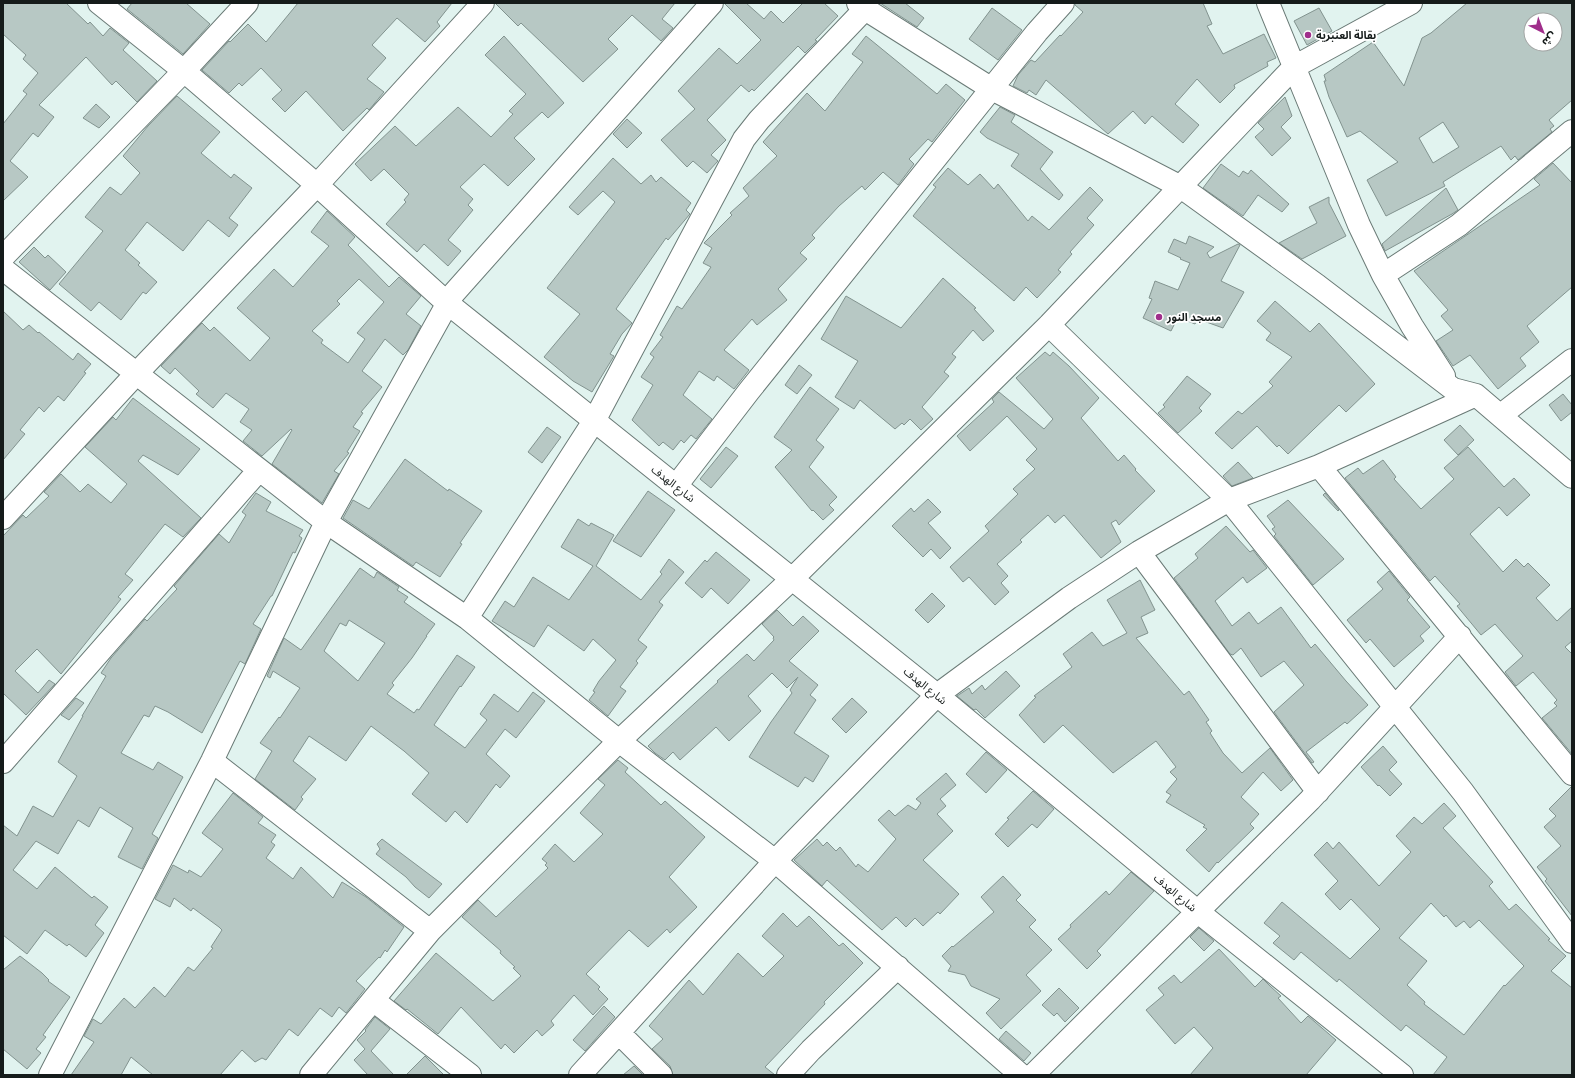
<svg xmlns="http://www.w3.org/2000/svg" width="1575" height="1078" font-family="Figtree,'Noto Sans Arabic',sans-serif">
  <style>
    .building { fill: #b7c8c4; stroke: #82938f; fill-rule: evenodd }
    .lines { fill: none; stroke-linecap: round; stroke-linejoin: round }
    .minor-casing { stroke: #6a7a76; stroke-width: 24 }
    .minor { stroke: #fff; stroke-width: 22 }
    .poi-dot { fill: #a02e8b; stroke: #fff; stroke-width: 1.5 }
    .labels { text-anchor: middle; dominant-baseline: central; stroke-width: 3.5; stroke-linejoin: round; paint-order: stroke }
    .poi-label { font-size: 11px; font-weight: bold; fill: #151b1a; stroke: #fff; text-anchor: start }
    .street-label { font-size: 11px; fill: #151b1a; stroke: #fff }
  </style>
  <rect width="100%" height="100%" fill="#e1f3ef"/>
  <path class="building" d="M3 3H66L88 24 90 22 103 36 110 28 129 43 123 50 157 81 137 102 116 81 112 85 86 57 39 105 54 117 38 137 33 133 10 161 28 177 3 201V124L27 94 23 91 38 73 23 59 26 55 3 34Z
    M132 3H186L210 24 183 54 127 9Z
    M298 3H452L437 22 440 26 425 42 397 18 372 45 386 58 367 79 384 92 369 110 367 108 343 131 306 91 285 112 272 99 282 90 261 68 242 86 239 83 229 93 202 70 229 41 230 42 248 24 266 42Z
    M495 3H675L662 19 673 28 661 41 632 15 608 39 618 49 583 82 521 23 518 26Z
    M724 3H746L764 19 771 11 783 23 803 3H824L838 16 815 40 817 41 805 53 798 46 754 91 752 89 749 92 741 85 707 120 726 140 711 155 718 161 707 173 693 161 687 167 661 140 695 109 678 91 719 48 737 64 761 40Z
    M880 3H905L924 18 917 27Z
    M1075 3H1203L1212 24 1207 26 1223 54 1264 34 1276 58 1267 62 1268 66 1234 85 1235 88 1220 103 1197 79 1175 104 1199 125 1183 143 1152 116 1145 124 1133 111 1108 134 1046 80 1036 95 1029 90 1027 93 1013 86 1018 75 1031 60 1035 62 1060 35 1061 36 1083 12 1075 5Z
    M1467 3H1572V100L1549 120 1554 126 1550 129 1552 132 1518 160 1515 156 1511 160 1501 146 1443 182 1445 186 1386 216 1367 180 1398 162 1360 131 1347 137 1329 97 1324 81H1326L1324 75 1373 42 1404 86 1422 38 1431 33ZM1531 20H1555V44H1531ZM1443 122 1459 147 1433 163 1419 138Z
    M992 8 1022 30 998 60 969 39Z
    M1319 8 1332 31 1307 45 1294 21Z
    M504 36 564 103 548 118 542 112 514 138 535 159 508 186 484 164 460 187 473 199 468 205 473 210 448 240 461 251 448 266 424 244 417 252 386 224 406 202 404 200 409 194 384 169 371 181 355 164 395 126 416 146 458 107 491 137 513 114 509 111 526 94 485 55Z
    M866 36 937 94 946 84 965 100 932 142 928 139 909 159 914 164 898 185 883 172 865 190 862 186 839 206 812 235 815 238 800 253 807 259 778 289 787 300 757 325 752 319 724 350 749 370 734 389 717 376 714 381 699 371 683 395 712 419 696 439 691 435 684 443 681 440 673 450 663 442 659 446 632 420 653 385 641 377 654 357 650 354 663 337 660 335 677 306 682 309 711 267 703 263 712 248 704 243 732 215 730 213 749 196 743 188 777 156 763 142 807 93 825 111 863 62 852 54Z
    M177 96 220 132 201 153 231 178 234 174 252 188 229 218 238 225 229 237 208 220 183 251 147 222 125 250 140 263 138 265 157 282 146 294 143 292 121 320 99 302 91 311 59 284 103 231 85 217 110 187 121 195 140 173 123 156 148 126Z
    M1285 97 1292 116 1281 127 1291 138 1272 156 1255 137 1264 129 1258 123Z
    M96 104 110 117 99 128 83 118Z
    M1000 107 1015 115 1011 122 1053 152 1040 169 1063 195 1059 200 1011 166 1019 154 987 138 980 132Z
    M627 119 642 133 627 148 613 134Z
    M613 158 641 184 651 175 656 182 661 177 691 203 686 210 690 214 668 240 666 238 616 309 632 323 622 334 610 354 614 356 592 392 573 381 544 357 580 314 547 288 615 202 603 191 578 215 569 207Z
    M1553 163 1572 183V287L1527 326 1539 342 1520 358 1526 366 1498 389 1470 355 1453 366 1436 341 1453 330 1441 316 1448 310 1414 271 1540 185 1534 179Z
    M1221 164 1239 177 1243 171 1248 174 1251 170 1289 204 1282 212 1258 195 1243 216 1203 188Z
    M948 168 968 185 980 174 994 189 998 184 1028 221 1032 216 1049 230 1090 187 1103 200 1087 218 1094 225 1070 252 1072 254 1058 270 1061 272 1037 298 1026 287 1014 301 913 216 936 187 933 185Z
    M1446 188 1458 210 1452 214 1385 251 1382 244Z
    M1329 197V203L1346 236 1302 259 1279 243 1317 223 1309 207Z
    M327 211 355 237 348 245 389 287 399 277 421 296 406 314 421 326 408 350 403 355 385 339 362 371 382 387 361 412 363 413 353 427 360 431 347 452 349 453 334 471 339 474 322 503 272 464 292 430 291 429 262 456 243 441 252 430 240 422 249 409 226 393 213 408 196 394 199 391 175 368 170 374 161 366 202 323 210 331 214 327 250 361 270 338 237 308 274 269 293 287 329 246 311 232ZM359 279 384 302 357 333 365 339 348 363 321 343 323 340 312 331 340 304 337 301Z
    M1189 236 1214 247 1207 253 1210 258 1238 244 1240 245 1221 281 1244 292 1223 328 1198 319 1195 324 1178 317 1171 331 1143 318 1152 299 1149 298 1155 281 1178 290 1190 263 1180 259 1181 258 1168 252 1174 239 1186 244Z
    M34 247 45 258 48 255 66 272 50 290 19 262Z
    M943 278 976 308 974 309 994 331 983 341 973 330 952 354 956 357 944 372 949 376 922 407 933 419 921 430 910 419 904 425 902 423 895 429 860 400 854 409 835 397 858 361 821 339 846 296 901 328Z
    M1275 301 1310 332 1319 323 1375 384 1346 412 1339 405 1288 454 1279 445 1277 447 1257 426 1232 449 1215 433 1238 411 1242 414 1273 386 1269 382 1292 357 1266 340 1271 333 1257 321Z
    M3 311 23 330 29 325 38 333 39 332 73 360 78 353 91 364 84 372 86 373 64 401 58 396 44 412 39 407 20 430 25 434 3 460Z
    M1045 352 1050 356 1053 352 1069 366 1099 398 1081 418 1118 461 1124 455 1136 469 1135 470 1155 491 1119 525 1116 520 1111 523 1121 542 1101 558 1064 515 1055 523 1048 515 1020 540 1022 542 997 564 1008 576 1001 583 1009 592 995 605 969 577 963 582 950 567 989 531 985 526 1018 494 1013 489 1035 469 1026 460 1037 449 1007 416 970 451 957 436 994 402 992 399 999 392 1044 429 1053 419 1016 378Z
    M799 365 812 375 797 394 785 385Z
    M1187 376 1211 394 1199 408 1202 411 1178 433 1158 413 1165 407 1163 405Z
    M810 387 839 409 816 440 824 447 809 467 837 497 829 505 834 510 823 520 813 510 812 511 775 467 792 450 774 437Z
    M1563 394 1572 405V412L1561 421 1549 405Z
    M133 398 200 449 178 475 143 455 138 461 201 518 183 537 165 524 125 574 133 580 118 597 121 599 61 674 37 649 15 671 38 693 49 680 55 684 26 715 3 693V536L23 515 26 518 49 496 44 492 61 474 80 492 88 484 111 503 127 484 85 447 113 417 116 420Z
    M1460 425 1474 440 1458 455 1444 440Z
    M547 427 561 437 542 463 528 452Z
    M726 447 738 456 711 488 700 479Z
    M1468 447 1504 487 1514 478 1530 495 1507 516 1499 507 1470 534 1503 572 1516 559 1524 567 1528 563 1550 585 1536 598 1557 621 1572 607V641L1565 647 1572 654V754L1542 718 1557 706 1554 703 1557 700 1533 672 1516 686 1505 672 1523 656 1495 624 1481 635 1457 606 1460 604 1435 576 1430 581 1345 478 1358 468 1363 474 1383 460 1396 477 1394 479 1421 509 1454 479 1444 468Z
    M405 459 448 491 449 489 482 511 460 543 462 544 440 577 416 562 413 566 343 518 353 500 369 509Z
    M1238 462 1253 478 1232 486 1223 476Z
    M648 491 675 510 641 557 613 541Z
    M256 493 271 502 266 511 303 530 299 536 302 538 295 553 293 552 272 596H271L253 624 261 629 245 664 240 661 202 733 168 712 155 706 149 717 144 715 121 753 153 770 158 762 183 777 152 834 158 838 142 869 118 857 133 828 100 807 89 827 78 820 58 854 36 841 13 870 37 889 55 867 92 898 94 896 108 907 95 925 104 933 86 957 69 944 67 946 45 930 27 954 3 935V825L17 836 33 806 53 817 77 776 58 762 83 716H82L106 676 101 673 111 658 145 619 147 621 177 589 174 586 219 534 229 543 246 515 242 512Z
    M1325 493 1339 510 1338 511 1323 495Z
    M928 499 941 512 928 523 951 548 940 559 931 549 923 557 892 526 911 508 914 512Z
    M1288 500 1344 559 1313 585 1274 536 1276 534 1272 529 1275 527 1267 516Z
    M578 519 589 526 591 523 614 535 596 566 641 600 662 574 660 572 669 559 684 572 659 602 663 605 638 640 647 647 636 661 638 663 620 687 626 691 608 716 589 700 595 692 593 691 599 681 616 660 593 639 584 651 548 625 534 647 492 621 505 601 514 607 533 577 569 600 593 566 561 547Z
    M1226 526 1250 552 1253 550 1267 568 1247 583 1243 577 1215 601 1232 626 1249 612 1258 624 1281 607 1311 648 1315 644 1346 681 1368 705 1347 724 1345 722 1306 752 1314 762 1312 763 1274 712 1304 685 1284 661 1261 677 1241 648 1233 655 1230 654 1174 578 1198 558 1195 554Z
    M716 552 750 580 728 604 711 588 702 598 685 583 705 560 707 562Z
    M360 568 374 578 377 572 399 587 397 590 408 597 404 602 435 624 426 636H427L412 658 392 683 394 685 387 694 414 713 417 709 419 710 457 655 475 667 461 687 460 686 434 725 465 748 487 720 480 714 494 694 518 712 533 692 545 701 516 738 505 729 486 754 510 776 500 788 496 784 467 823 455 811 446 822 412 794 429 773 404 751 371 726 346 761 309 736 293 761 316 779 301 797 303 799 295 810 255 779 272 751 260 743 279 717 280 718 300 688 273 671 270 678 267 676 284 638 301 650ZM349 620 385 643 358 681 324 651 340 623 346 626Z
    M1389 571 1410 597 1407 600 1430 627 1420 636 1424 641 1394 667 1370 639 1366 643 1347 620 1383 589 1377 582Z
    M1140 580 1155 610 1141 617 1148 633 1136 638 1184 695 1189 691 1209 720 1206 722 1212 731 1210 733 1223 753 1242 773 1270 748 1293 780 1281 791 1263 772 1241 797 1259 814 1250 824 1254 828 1218 863 1217 862 1209 872 1186 850 1207 829 1203 827 1205 825 1166 802 1171 795 1166 792 1177 779 1170 772 1176 767 1156 741 1113 773 1063 725 1044 743 1019 715 1036 697 1034 696 1072 667 1063 654 1092 632 1103 646 1127 633 1107 600Z
    M932 593 945 606 928 623 915 610Z
    M777 610 793 626 803 616 819 631 789 661 818 685 810 695 816 700 794 733 829 756 813 782 805 777 798 787 749 757 771 722 792 693 790 690 798 677 787 688 772 673 748 696 761 711 729 741 716 727 680 760 673 752 665 760 655 753 648 746 718 682 717 681 747 654 754 661 774 640 773 638 774 637 762 624Z
    M1006 671 1020 686 985 718 976 709 974 710 957 696 969 688 972 694 982 685 985 690Z
    M76 698 84 703 69 720 61 715Z
    M852 698 867 712 846 733 832 719Z
    M1383 746 1397 762 1389 770 1402 784 1390 796 1379 785 1378 786 1361 767Z
    M986 752 1007 770 986 793 966 774Z
    M618 760 628 768 625 772 661 805 665 801 705 837 669 877 697 907 670 933 667 929 648 947 629 930 586 974 600 987 598 989 608 999 593 1015 574 995 551 1021 554 1025 542 1036 537 1030 514 1053 505 1044 501 1049 461 1007 438 1034 407 1009 406 1010 394 1001 436 953 493 1001 521 976 513 968 515 967 500 953 501 951 462 917 478 900 496 917 548 868 545 865 547 863 542 859 555 844 574 862 603 834 580 813 605 785 598 779Z
    M946 773 956 785 940 799 946 806 937 814 953 831 923 860 959 894 940 914 938 912 923 926 915 918 906 927 896 917 882 930 827 880 822 886 794 860 817 839 823 846 827 842 836 851 840 847 856 867 858 864 868 872 896 839 878 820 889 810 895 816 908 805 916 810 921 803 916 799Z
    M1572 786V916L1545 881 1547 879 1537 867 1561 846 1544 827 1556 816 1549 809Z
    M1033 791 1054 809 1037 828 1032 824 1008 847 995 834 1009 819 1007 818Z
    M233 793 263 817 258 823 276 835 271 842 275 845 266 858 293 879 301 867 333 898 342 882 366 897 404 927 387 952 385 950 380 958 379 957 356 981 365 989 346 1013 339 1007 332 1017 320 1008 298 1036 289 1029 266 1060 262 1058 255 1062 242 1050 220 1075H153L131 1057 121 1075H71L94 1042 84 1036 93 1019 101 1024 124 998 135 1008 154 987 165 997 188 967 194 971 213 948 211 947 222 930 219 927 193 908 191 911 174 898 170 907 155 899 173 865 188 873 189 870 201 877 223 849 202 833Z
    M1444 803 1456 816 1443 828 1493 882 1489 886 1509 910 1516 904 1550 939 1548 940 1566 956 1551 971 1572 988V1075H1433L1447 1057 1406 1025 1401 1031 1339 979 1337 982 1301 952 1294 960 1273 943 1280 936 1264 923 1282 902 1350 959 1380 929 1351 899 1340 910 1325 894 1338 881 1314 855 1327 842 1333 849 1339 842 1379 886 1411 852 1396 836 1414 817 1422 824ZM1431 903 1444 917 1446 915 1456 927 1464 921 1470 928 1479 920 1524 966 1505 986 1504 985 1464 1035 1424 1004 1425 1002 1407 985 1427 961 1399 938Z
    M382 839 442 884 429 898 415 887 406 877 376 854 380 849 377 844Z
    M1131 872 1154 891 1097 951 1101 955 1087 969 1058 939 1071 927 1070 925 1106 891 1109 895Z
    M1003 876 1021 895 1016 900 1036 920 1029 927 1052 950 1026 975 1041 991 1001 1029 986 1013 1000 999 971 986 965 975 948 971 951 966 942 956 952 946 953 947 994 912 981 897Z
    M783 913 797 927 809 916 839 946 843 943 863 963 824 1002 825 1004 765 1067 775 1075H673L670 1066 652 1049 663 1039 649 1026 689 980 703 995 738 953 763 977 784 956 762 936Z
    M1199 928 1214 941 1204 951 1190 937Z
    M1219 949 1255 987 1263 979 1270 986 1281 996 1278 998 1301 1023 1308 1016 1336 1040 1306 1075H1190L1213 1048 1194 1027 1175 1044 1146 1010 1164 995 1158 988 1174 975 1181 983Z
    M20 956 42 973 49 980 48 981 70 997 43 1035 46 1037 36 1049 41 1053 27 1069 3 1049V970Z
    M1059 988 1079 1008 1065 1022 1057 1013 1054 1016 1042 1005Z
    M604 1006 615 1017 585 1051 573 1040Z
    M375 1017 390 1029 371 1051 394 1075H368L354 1060 365 1049 357 1040 366 1031 365 1030Z
    M1006 1031 1031 1053 1024 1061 999 1039Z
    M425 1056 444 1075H406Z
    M634 1066 643 1075H623Z"/>
  <g class="lines">
    <g class="minor-casing">
      <path id="minor" d="M99 3 184 71 317 185 446 302 937 695 1197 911 1402 1075
        M858 3 865 9 992 89 1181 187 1318 286 1453 389 1476 395 1572 477
        M1268 3 1359 225 1383 275 1412 326 1444 376
        M3 257 184 71 247 3
        M3 269 326 522 467 618 619 741 775 861 1021 1075
        M1383 275 1459 225 1572 131
        M1049 325 1229 500 1463 792 1572 942
        M1501 415 1572 360
        M1319 466 1572 774
        M676 486 749 391 1037 32 1063 3
        M3 518 136 374 317 185 483 3
        M1139 552 1318 792
        M467 618 594 421 744 139 759 120 865 9
        M212 761 430 931
        M3 762 259 470
        M373 1000 470 1075
        M619 1033 661 1075
        M50 1075 212 761 326 522 445 308 446 302 712 3
        M311 1075 430 931 619 741 792 579 1049 325 1294 67 1411 3
        M580 1075 775 861 937 695 1069 598 1139 552 1229 500 1319 466 1476 395
        M788 1075 811 1050 898 967
        M1033 1075 1310 800 1460 636"/>
    </g>
    <use href="#minor" class="minor"/>
  </g>
  <g class="poi-dot">
    <circle cx="1308" cy="35" r="4"/>
    <circle cx="1159" cy="317" r="4"/>
  </g>
  <g class="labels">
    <g class="poi-label">
      <text x="1316" y="35">بقالة العنبرية</text>
      <text x="1167" y="317">مسجد النور</text>
    </g>
    <g class="street-label">
      <text transform="translate(673 484) rotate(38)">شارع الهدف</text>
      <text transform="translate(925 686) rotate(39)">شارع الهدف</text>
      <text transform="translate(1175 893) rotate(40)">شارع الهدف</text>
    </g>
  </g>
  <rect width="1575" height="1078" fill="none" stroke="#151b1a" stroke-width="8"/>
  <g transform="translate(1543 32) rotate(138)"><circle r="19" fill="#ffffff" stroke="#a1a4a3"/>
  <path d="M0-3L7 15L0 10L-7 15Z" fill="#a02e8b"/>
  <text y="-6" font-size="11" font-weight="bold" text-anchor="middle" fill="#151b1a">ش</text>
  </g>
</svg>
